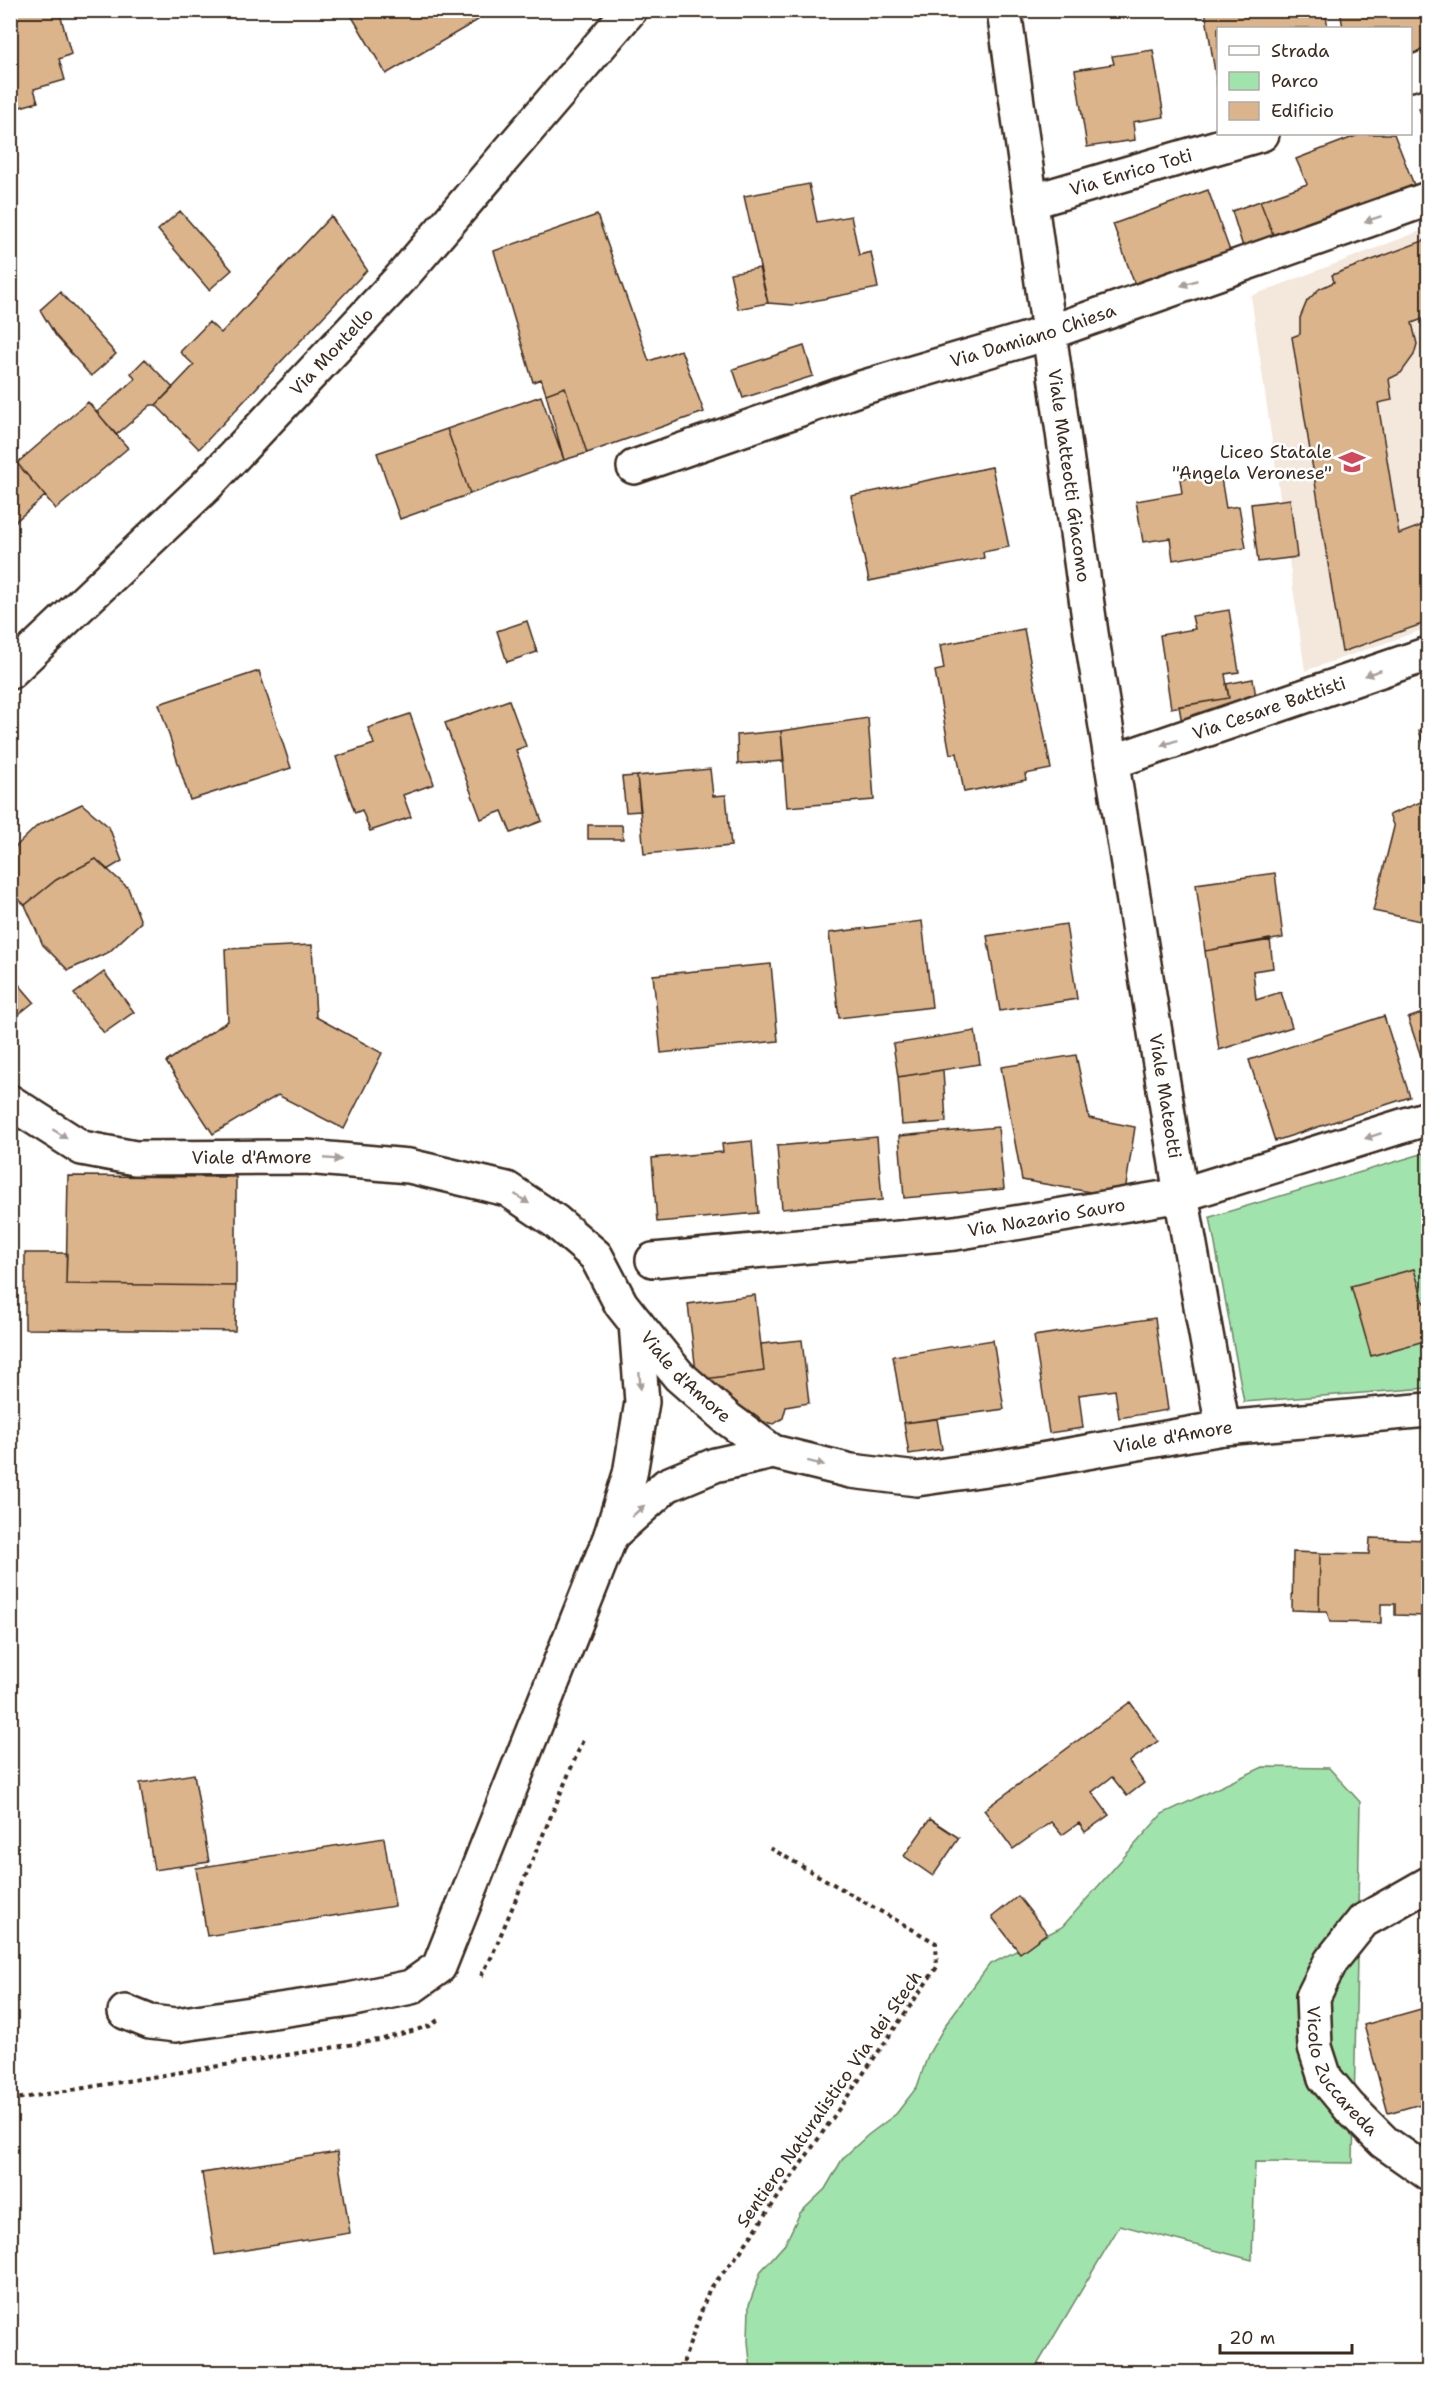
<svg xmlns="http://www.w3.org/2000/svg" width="1439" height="2383" font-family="'Shantell Sans',sans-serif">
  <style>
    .built { fill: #f4e8dc }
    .green { fill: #a1e3ac; stroke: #6e8665; stroke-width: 1.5 }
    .building { fill: #dbb48c; stroke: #3b2a1e; stroke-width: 1.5 }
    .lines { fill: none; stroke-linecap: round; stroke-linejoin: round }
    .street-casing { stroke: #3b2a1e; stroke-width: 38 }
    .secondary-casing { stroke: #3b2a1e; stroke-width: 38 }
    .path { stroke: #3b2a1e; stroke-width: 4; stroke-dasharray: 4.5 4.5; stroke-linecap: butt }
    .street { stroke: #fff; stroke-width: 33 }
    .secondary { stroke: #fff; stroke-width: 33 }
    .oneway { fill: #a79f9a }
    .labels { text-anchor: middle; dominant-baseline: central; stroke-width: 5; stroke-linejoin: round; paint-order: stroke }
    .street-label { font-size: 18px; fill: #3b2a1e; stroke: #fff }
    .poi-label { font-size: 18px; fill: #3b2a1e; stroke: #fff; text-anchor: end }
  </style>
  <rect width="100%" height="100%" fill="#fff"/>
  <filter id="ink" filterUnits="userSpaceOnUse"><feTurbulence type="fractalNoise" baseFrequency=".0167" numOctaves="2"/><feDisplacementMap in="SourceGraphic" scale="12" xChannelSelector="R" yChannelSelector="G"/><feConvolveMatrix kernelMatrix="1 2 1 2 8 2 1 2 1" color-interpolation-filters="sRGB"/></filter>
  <g filter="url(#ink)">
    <path class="built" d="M1428 228V628L1305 671 1251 296Z"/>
    <path class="green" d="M1428 1152V1388L1244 1402 1210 1217Z
      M1263 1767 1329 1768 1360 1802 1353 2163 1255 2162 1252 2260 1120 2225 1033 2372H751L748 2341 749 2305 761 2271 785 2244 800 2213 825 2189 843 2158 868 2135 896 2114 917 2087 928 2055 946 2024 989 1965 1062 1927 1162 1814Z"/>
    <path class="building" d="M10 10H59L71 54 59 59 65 80 34 89 38 102 10 110Z
      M348 10H472L478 20 386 74Z
      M1205 10H1325L1328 28H1218V91Z
      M1340 10H1428V53L1410 56V28H1343Z
      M1153 50 1164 117 1133 122 1135 140 1087 147 1075 70 1114 64 1112 56Z
      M1428 105V130L1419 109Z
      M1361 134H1394L1414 185 1274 237 1260 201 1307 184 1296 159Z
      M809 184 817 222 851 216 859 255 871 252 878 288 793 305 768 303 744 196Z
      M1208 190 1230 251 1135 285 1113 224Z
      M1260 201 1274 237 1243 247 1232 211Z
      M180 211 232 270 209 290 158 230Z
      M597 215 649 361 681 350 704 412 587 453 565 387 546 394 541 379 533 382 494 251Z
      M331 216 367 270 199 449 156 405 194 365 180 352 209 322 221 333Z
      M1428 239V317L1412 323 1417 344 1414 355 1401 373 1389 379 1392 400 1378 403 1399 534 1428 523V622L1342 652 1292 337 1300 334V318L1307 301 1319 289 1334 282 1332 275Z
      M759 268 768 303 738 309 730 273Z
      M60 292 116 354 91 376 56 336 40 310Z
      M804 346 813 376 743 398 733 369Z
      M145 359 173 388 156 405H151L116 435 97 412 135 379 131 373Z
      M565 387 587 453 564 460 546 394Z
      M541 396 564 460 470 494 447 429Z
      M88 402 128 448 56 509 17 463Z
      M447 429 470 494 400 519 377 453Z
      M17 463 45 496 10 526V469Z
      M992 467 1009 547 983 552 984 558 869 581 851 496Z
      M1220 472 1226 508 1239 506 1246 548 1173 560 1170 538 1143 542 1136 501 1182 493 1180 479Z
      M1290 499 1297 557 1258 562 1251 504Z
      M1229 610 1239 672 1225 674 1229 698 1171 708 1160 635 1195 629 1192 616Z
      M527 621 537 652 507 662 497 631Z
      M1024 629 1051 769 1025 774 1026 780 964 792 957 753 950 754 935 671 944 669 940 645Z
      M259 671 291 768 190 800 159 704Z
      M1253 679 1257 703 1183 729 1179 706 1229 698 1226 684Z
      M509 700 526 746 516 750 542 821 511 833 502 811 481 819 445 723Z
      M410 714 434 784 403 795 411 817 370 831 362 810 355 813 336 757 374 744 368 728Z
      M868 718 874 800 787 807 781 731Z
      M1428 728V752H1427L1419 731Z
      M781 731 784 761 738 764 737 735Z
      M710 769 713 796 726 795 731 846 644 854 637 776Z
      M637 776 641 811 626 812 622 777Z
      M1428 799V892L1421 921 1373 911 1394 827 1389 815Z
      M82 804 109 827 122 861 107 870 96 859 56 880 25 905 10 892V852L38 825Z
      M588 825H622L623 839H588Z
      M96 859 128 888 141 922 109 952 68 970 43 945 25 905 56 880Z
      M1275 873 1283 938 1205 951 1196 884Z
      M922 921 932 1007 839 1018 829 933Z
      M1066 924 1077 999 1000 1011 987 936Z
      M1270 939 1273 968 1253 971 1256 1000 1281 992 1292 1027 1219 1050 1205 951Z
      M312 945 316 1017 382 1053 344 1129 278 1095 213 1134 166 1062 228 1021 225 949Z
      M771 964 778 1041 661 1053 653 975Z
      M104 972 134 1012 104 1033 74 994Z
      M10 974 34 1002 10 1021Z
      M1428 1011V1077L1408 1018Z
      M1384 1016 1410 1097 1275 1141 1249 1060Z
      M975 1031 980 1064 898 1077 893 1044Z
      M1076 1055 1089 1118 1135 1127 1124 1198 1022 1180 1001 1067Z
      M943 1070 946 1122 902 1125 898 1077Z
      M998 1127 1004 1189 904 1198 899 1136Z
      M877 1137 882 1200 782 1209 777 1146Z
      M752 1141 758 1213 657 1222 652 1158 723 1152 722 1144Z
      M68 1176 236 1177V1286L66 1284Z
      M25 1253H67L66 1284 236 1286 235 1331 25 1329Z
      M1414 1269 1424 1303 1428 1302V1340L1371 1356 1351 1286Z
      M755 1295 764 1371 697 1380 688 1304Z
      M1155 1318 1168 1410 1119 1418 1115 1390 1079 1395 1083 1428 1049 1433 1034 1336Z
      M802 1340 809 1403 786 1407 783 1418 774 1424 764 1422 756 1415 740 1412 697 1380 764 1371 761 1344Z
      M993 1340 1004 1409 904 1423 893 1356Z
      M937 1419 942 1449 909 1454 904 1423Z
      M1370 1538 1428 1540V1616L1395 1615V1604H1381V1623L1330 1622 1327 1611H1319L1320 1553 1369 1554Z
      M1293 1552 1320 1553 1319 1611 1292 1610Z
      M1130 1702 1158 1741 1129 1762 1144 1783 1127 1796 1112 1777 1092 1792 1109 1815 1085 1832 1079 1823 1062 1835 1051 1822 1013 1849 984 1810Z
      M194 1774 209 1862 154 1870 140 1783Z
      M930 1819 959 1838 933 1876 904 1856Z
      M384 1838 395 1906 207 1936 196 1868Z
      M1018 1896 1047 1933 1020 1953 992 1917Z
      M1428 2007V2102L1388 2113 1364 2025Z
      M337 2152 350 2233 215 2255 202 2173Z"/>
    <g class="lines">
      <g class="street-casing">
        <g id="street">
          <path id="s1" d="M1004 10 1091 633 1181 1195 1223 1428"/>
          <path d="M1410 74 1428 67"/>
          <path id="s2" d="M1033 201 1262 134"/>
          <path id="s3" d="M634 467 861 388 1048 333 1428 199"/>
          <path id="s4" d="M1112 762 1428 654"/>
          <path id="s5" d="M10 1102 82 1148 135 1158 306 1157 409 1166 507 1189 555 1221 596 1256 621 1304 636 1323 679 1376 728 1419 773 1452 851 1471 917 1479 1007 1466 1223 1428 1428 1410"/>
          <path id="s6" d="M653 1260 955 1233 1181 1195 1428 1118"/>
          <path d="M636 1323 642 1402 630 1474 611 1535 667 1485 715 1465 773 1452"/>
          <path id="s7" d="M1428 1884 1363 1921 1331 1961 1313 1997 1315 2047 1325 2078 1349 2107 1384 2142 1428 2173"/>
          <path d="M125 2012 150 2022 176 2025 349 2000 411 1987 439 1967 611 1535"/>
        </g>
      </g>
      <g class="secondary-casing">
        <g id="secondary">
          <path id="s8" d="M10 672 205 487 400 279 630 10"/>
        </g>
      </g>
      <path class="path" d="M481 1976 491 1958 583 1740
        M10 2100 379 2040 430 2026 439 2019
        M683 2372 684 2360 709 2290 740 2252 937 1967 936 1943 770 1848"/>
      <use href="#street" class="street"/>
      <use href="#secondary" class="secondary"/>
    </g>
    <defs><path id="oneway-solid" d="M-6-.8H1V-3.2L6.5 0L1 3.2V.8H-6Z" transform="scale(1.5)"/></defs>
    <g class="oneway">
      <use href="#oneway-solid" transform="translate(1373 219) rotate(161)"/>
      <use href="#oneway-solid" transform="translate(1189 283) rotate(161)"/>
      <use href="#oneway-solid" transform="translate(1373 673) rotate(161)"/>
      <use href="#oneway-solid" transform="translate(1169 743) rotate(161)"/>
      <use href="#oneway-solid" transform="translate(60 1134) rotate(32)"/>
      <use href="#oneway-solid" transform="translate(1373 1136) rotate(162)"/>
      <use href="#oneway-solid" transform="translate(333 1159) rotate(5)"/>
      <use href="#oneway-solid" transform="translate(522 1199) rotate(33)"/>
      <use href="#oneway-solid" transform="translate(640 1381) rotate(86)"/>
      <use href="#oneway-solid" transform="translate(816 1463) rotate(14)"/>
      <use href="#oneway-solid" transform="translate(638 1511) rotate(-42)"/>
    </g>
  </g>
  <defs>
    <g id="school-bare" transform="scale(2.07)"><path d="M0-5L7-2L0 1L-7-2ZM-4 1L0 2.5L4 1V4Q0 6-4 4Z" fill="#d1495b" stroke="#fff" stroke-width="2.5" paint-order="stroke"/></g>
  </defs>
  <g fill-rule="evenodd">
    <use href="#school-bare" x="1352" y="462"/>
  </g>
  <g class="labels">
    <g class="street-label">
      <text stroke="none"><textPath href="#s2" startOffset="102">Via Enrico Toti</textPath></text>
      <text stroke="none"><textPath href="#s3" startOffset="420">Via Damiano Chiesa</textPath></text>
      <text stroke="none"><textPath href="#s8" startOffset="454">Via Montello</textPath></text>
      <text stroke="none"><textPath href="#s1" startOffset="470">Viale Matteotti Giacomo</textPath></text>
      <text stroke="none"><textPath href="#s4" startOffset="166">Via Cesare Battisti</textPath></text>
      <text stroke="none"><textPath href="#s1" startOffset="1098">Viale Mateotti</textPath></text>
      <text stroke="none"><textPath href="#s5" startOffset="256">Viale d'Amore</textPath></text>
      <text stroke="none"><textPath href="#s6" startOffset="396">Via Nazario Sauro</textPath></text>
      <text stroke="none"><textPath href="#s5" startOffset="778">Viale d'Amore</textPath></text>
      <text stroke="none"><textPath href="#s5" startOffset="1300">Viale d'Amore</textPath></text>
      <text stroke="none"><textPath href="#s7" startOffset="249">Vicolo Zuccareda</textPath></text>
      <text transform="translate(829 2099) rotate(-55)">Sentiero Naturalistico Via dei Stech</text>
    </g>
    <g class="poi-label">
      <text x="1332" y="452">Liceo Statale<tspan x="1332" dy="21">"Angela Veronese"</tspan></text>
    </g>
  </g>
  <rect width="1439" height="2383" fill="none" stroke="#fff" stroke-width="36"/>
  <rect x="18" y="18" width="1403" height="2347" fill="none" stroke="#3b2a1e" stroke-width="2" filter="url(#ink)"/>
  <rect x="1217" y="27" width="195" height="108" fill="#ffffff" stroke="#b1aaa5" stroke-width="1.5"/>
  <rect x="1229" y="46" width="30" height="9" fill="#ffffff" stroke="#b1aaa5" stroke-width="1.5"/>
  <text x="1271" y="57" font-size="18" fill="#3b2a1e">Strada</text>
  <rect x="1229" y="72" width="30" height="18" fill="#a1e3ac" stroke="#b1aaa5" stroke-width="1.5"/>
  <text x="1271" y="87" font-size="18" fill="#3b2a1e">Parco</text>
  <rect x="1229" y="102" width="30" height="18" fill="#dbb48c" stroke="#b1aaa5" stroke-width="1.5"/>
  <text x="1271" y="117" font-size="18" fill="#3b2a1e">Edificio</text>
  <path d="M1220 2344v9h132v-9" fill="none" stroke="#3b2a1e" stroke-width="3"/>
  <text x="1229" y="2344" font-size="18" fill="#3b2a1e" stroke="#ffffff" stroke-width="4.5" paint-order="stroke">20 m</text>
</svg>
